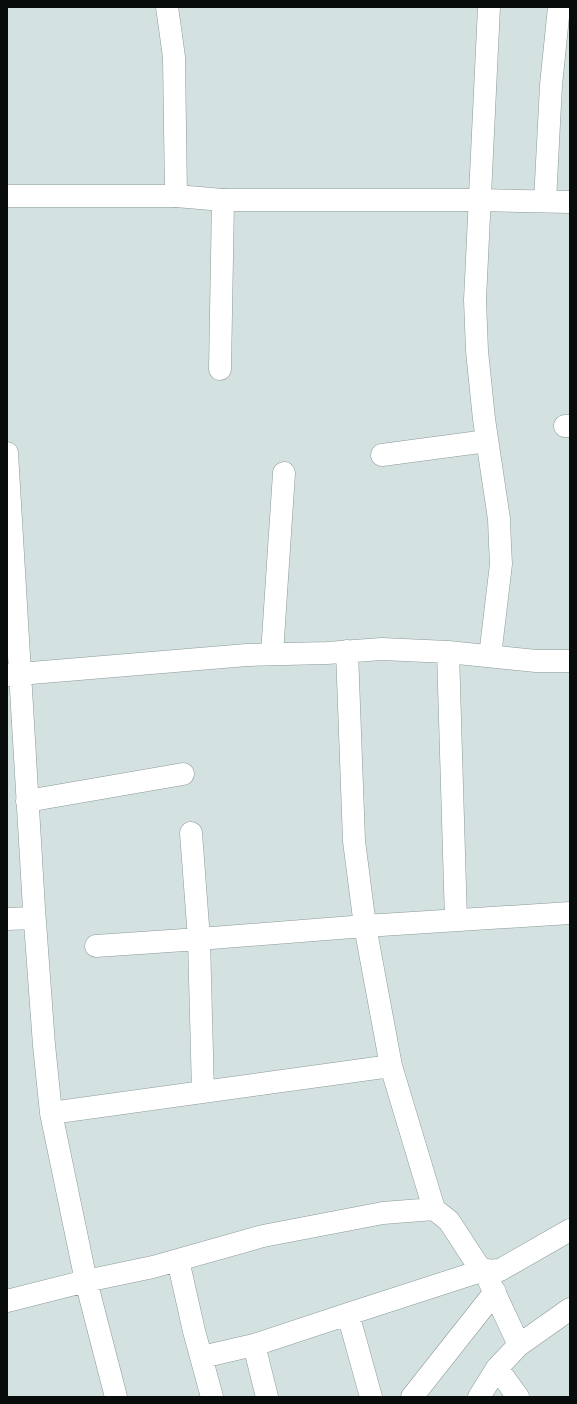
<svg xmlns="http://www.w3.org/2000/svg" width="577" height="1404" font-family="'Nunito Sans',sans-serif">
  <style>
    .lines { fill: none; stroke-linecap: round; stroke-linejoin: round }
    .minor-casing { stroke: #8b9998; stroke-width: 23 }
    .tertiary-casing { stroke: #8b9998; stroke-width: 23 }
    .minor { stroke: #fff; stroke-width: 22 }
    .tertiary { stroke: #fff; stroke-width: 22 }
  </style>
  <rect width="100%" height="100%" fill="#d3e2e1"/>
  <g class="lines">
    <g class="minor-casing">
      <path id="minor" d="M167 7 174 57 176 196
        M489 7 475 300 477 351 484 419 499 519 500 544 501 564 490 656
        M545 201 551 85 559 7
        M220 369 223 200
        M565 426H570
        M7 453 34 909 44 1045 51 1113 86 1281 116 1397
        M382 455 487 441
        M347 651 354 841 365 926 391 1066 434 1209
        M448 652 456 920
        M272 654 284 473
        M7 675 247 655 327 653 382 649 448 652 536 661H570
        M27 801 183 774
        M191 833 199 939 203 1092
        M7 919 34 918
        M96 946 199 939 365 926 570 913
        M51 1113 391 1066
        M178 1260 194 1331 212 1397
        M7 1301 86 1281 153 1267 263 1236 383 1213 434 1209 449 1221 479 1267C486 1271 491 1271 500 1270L570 1230
        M348 1314 371 1397
        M254 1345 267 1397
        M202 1357 254 1345 348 1314 484 1270 519 1345
        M497 1368 518 1397
        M412 1397 495 1292
        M479 1397 497 1368 519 1345 570 1309"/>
    </g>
    <g class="tertiary-casing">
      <path id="tertiary" d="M7 196H176L223 200H479L570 202"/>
    </g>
    <use href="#minor" class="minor"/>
    <use href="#tertiary" class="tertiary"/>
  </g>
  <rect width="577" height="1404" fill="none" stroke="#080d0c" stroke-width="16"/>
</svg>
